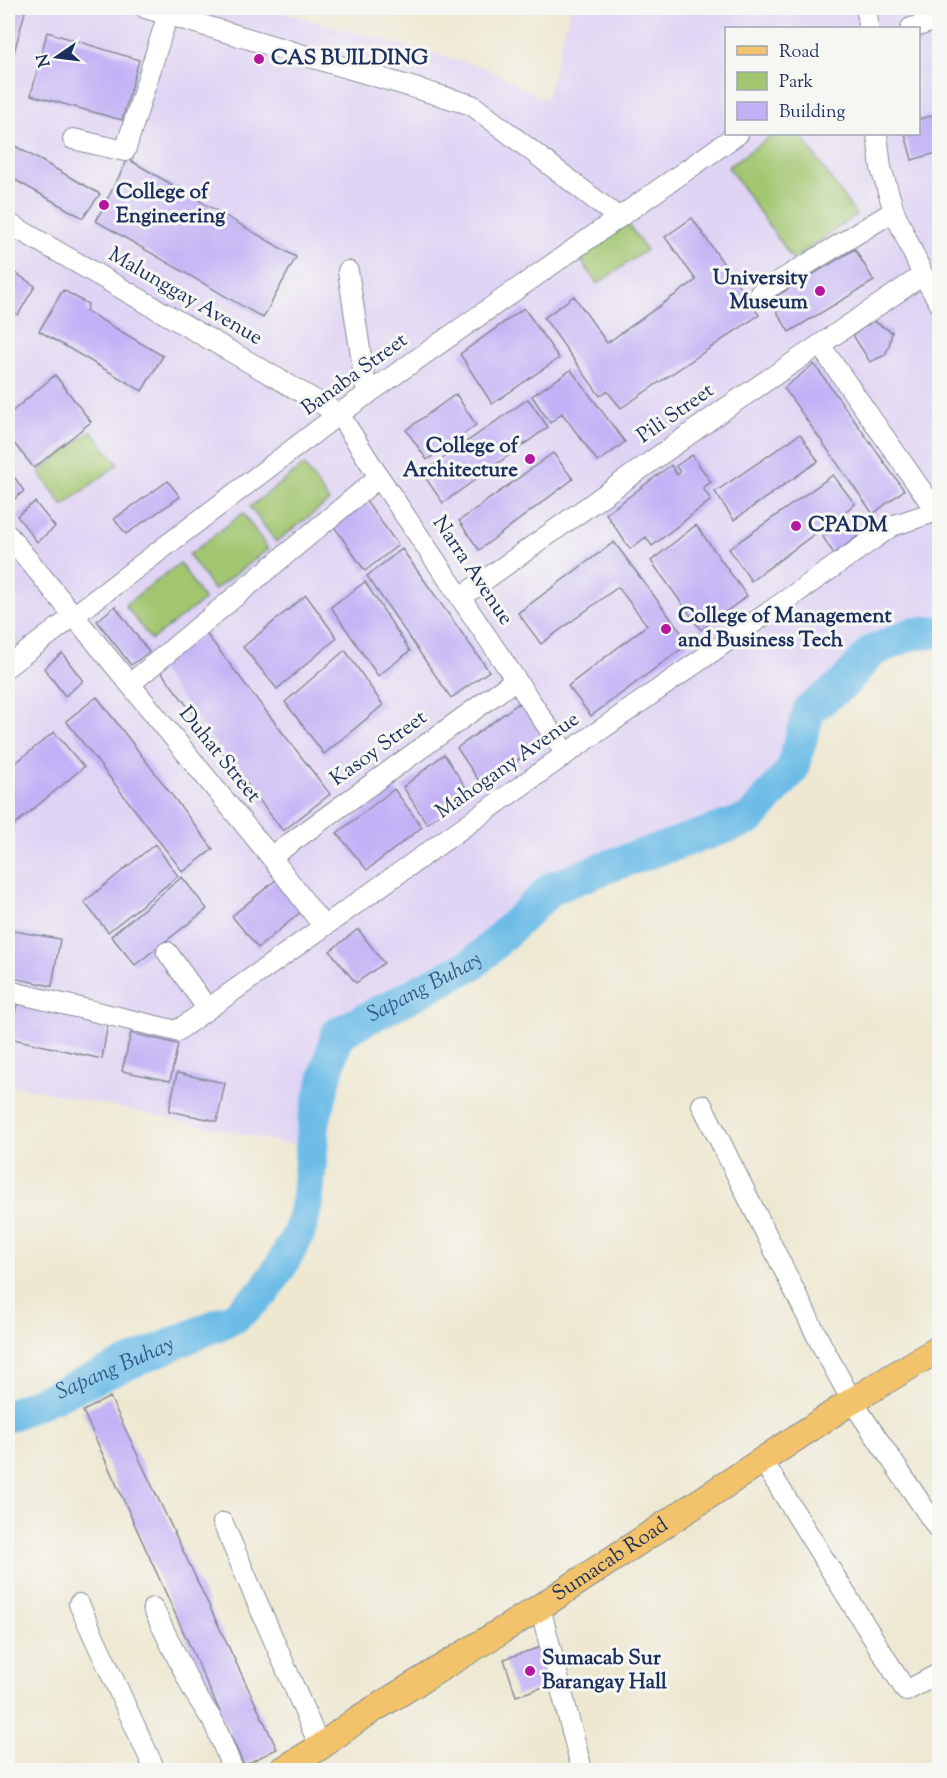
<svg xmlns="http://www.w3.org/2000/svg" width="947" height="1778" font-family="'Sorts Mill Goudy',serif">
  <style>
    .built { fill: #e0d4f4; fill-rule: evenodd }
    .green { fill: #a2c670; stroke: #5e7a67; stroke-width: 1.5 }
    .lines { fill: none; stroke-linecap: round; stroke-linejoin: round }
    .river { stroke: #6cbce7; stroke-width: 33 }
    .building { fill: #c2b1f6 }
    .minor-casing { stroke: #848c98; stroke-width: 22 }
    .major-casing { stroke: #848c98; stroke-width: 28 }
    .minor { stroke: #fff; stroke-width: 20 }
    .major { stroke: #f2c36a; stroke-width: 26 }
    .poi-dot { fill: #b5179e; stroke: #f6f6f2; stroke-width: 2 }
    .labels { text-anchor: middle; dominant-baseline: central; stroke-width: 6; stroke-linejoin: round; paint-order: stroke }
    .poi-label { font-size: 21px; font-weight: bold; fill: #1b2f5e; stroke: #f6f6f2; text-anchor: start }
    .street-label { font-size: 21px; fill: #1b2f5e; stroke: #f6f6f2 }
    .water-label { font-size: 22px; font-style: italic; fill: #335987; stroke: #f6f6f2 }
  </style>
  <rect width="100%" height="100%" fill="#f6f6f2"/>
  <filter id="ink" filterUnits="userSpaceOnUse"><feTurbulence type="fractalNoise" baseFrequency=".0167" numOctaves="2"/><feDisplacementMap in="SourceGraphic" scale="12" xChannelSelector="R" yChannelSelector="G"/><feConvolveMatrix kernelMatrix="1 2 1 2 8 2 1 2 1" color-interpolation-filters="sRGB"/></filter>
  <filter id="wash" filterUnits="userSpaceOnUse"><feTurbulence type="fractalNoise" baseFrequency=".008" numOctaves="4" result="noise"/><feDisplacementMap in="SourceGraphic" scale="24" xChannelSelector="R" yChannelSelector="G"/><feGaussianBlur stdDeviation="1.35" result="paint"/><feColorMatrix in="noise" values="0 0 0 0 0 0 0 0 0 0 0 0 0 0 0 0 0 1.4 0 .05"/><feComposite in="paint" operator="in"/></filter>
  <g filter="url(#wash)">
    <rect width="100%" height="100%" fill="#eee8d1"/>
    <path class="built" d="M8 8H267L486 68 546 100 570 8H939V632L911 634 871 652 844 683 809 710 792 770 750 819 618 863 552 888 474 963 338 1034 314 1120 311 1149 8 1084ZM726 28H918V134H726Z"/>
    <path class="green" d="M774 134H800L856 215 793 260 728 167Z
      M628 224 646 250 597 284 580 258Z
      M91 431 118 464 63 506 39 472Z
      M304 465 329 501 276 542 250 507Z
      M243 513 268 549 214 590 189 555Z
      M180 563 204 600 151 640 125 605Z"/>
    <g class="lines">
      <path class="river" id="s1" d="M8 1416 235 1317 264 1292 282 1264 299 1233 307 1202 314 1120 337 1034 474 963 552 888 618 863 750 819 792 770 809 710 844 683 871 652 911 634 940 632"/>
    </g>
    <g id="blocks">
      <path class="building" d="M8 8H26L8 75Z
        M47 32 139 60 122 120 31 95Z
        M940 114V152L912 160 905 134H918V119Z
        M8 142 100 194 83 218 8 176Z
        M128 159 296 257 263 318 96 221Z
        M692 218 759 315 621 408 607 391 600 396 544 318 574 296 607 343 696 280 665 237Z
        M855 249 874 281 789 332 770 300Z
        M8 268 35 286 18 315 8 309Z
        M63 290 88 304 86 311 163 356 142 391 39 331Z
        M524 308 559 358 492 404 460 354Z
        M873 321 892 332 889 346 885 355 870 362 853 335Z
        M814 364 904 490 873 514 784 388Z
        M571 370 625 442 598 462 562 413 550 423 532 396Z
        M55 375 91 422 34 468 8 436V415Z
        M456 394 476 425 427 460 406 430Z
        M528 399 548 427 443 503 422 473Z
        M800 434 818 461 734 520 715 492Z
        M553 453 573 479 479 550 459 521Z
        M692 455 711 482 703 488 711 500 652 546 646 537 630 549 606 514 671 465 677 475 680 472 676 466Z
        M8 468 24 491 8 504Z
        M833 475 855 504 751 581 729 549Z
        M168 481 180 497 126 534 114 519Z
        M365 499 398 545 365 571 333 525Z
        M35 502 55 527 37 542 17 516Z
        M847 519 858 536 834 554 823 537Z
        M696 525 747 596 701 630 651 561Z
        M614 542 689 643 591 716 568 686 647 625 618 587 541 644 518 613Z
        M402 549 489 671 451 698 367 576Z
        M365 582 410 651 378 676 331 607Z
        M306 595 337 638 277 689 243 647Z
        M115 606 149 652 131 665 97 621Z
        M205 632 330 794 283 831 158 668Z
        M345 650 383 705 324 754 285 702Z
        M62 653 83 681 65 696 44 668Z
        M97 697 213 849 183 872 66 721Z
        M519 703 545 739 483 787 457 748Z
        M54 732 84 767 8 830V769Z
        M444 754 468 791 427 824 403 787Z
        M394 789 422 827 367 870 337 833Z
        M155 844 178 876 108 932 84 902Z
        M182 877 207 909 135 965 111 936Z
        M277 879 302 911 258 948 232 916Z
        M358 929 384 963 356 983 330 951Z
        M8 930 60 939 52 986 8 977Z
        M18 1001 108 1022 102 1059 9 1038Z
        M131 1033 178 1044 170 1081 122 1071Z
        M177 1073 225 1083 217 1121 169 1111Z
        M110 1397 277 1749 244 1765 83 1411Z
        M544 1646 556 1683 516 1696 504 1659Z"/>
    </g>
  </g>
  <g filter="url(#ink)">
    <use href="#blocks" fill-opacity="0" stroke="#848c98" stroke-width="1.5"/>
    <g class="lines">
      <g class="minor-casing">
        <path id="minor" d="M145 8 472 105 619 218
          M867 8 868 28
          M911 28 940 19
          M877 134 881 168 894 211 923 275 940 304
          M73 139 125 151 168 14
          M8 223 339 414 379 477 566 754
          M348 271 367 395
          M760 293 894 211
          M820 345 936 511
          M8 535 271 857 323 926
          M461 597 726 408 923 275
          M8 666 339 414 738 134
          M130 684 379 477
          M271 857 515 680
          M167 952 207 1008
          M8 991 177 1031 566 754 892 526 940 510
          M702 1105 820 1342 852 1401 940 1532
          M763 1461 906 1691 940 1673
          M223 1523 320 1747
          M79 1604 155 1770
          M540 1607 582 1770
          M153 1608 194 1692 214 1723 233 1770"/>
      </g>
      <g class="major-casing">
        <g id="major">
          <path id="s2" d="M282 1770 320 1747 358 1719 540 1607 852 1401 940 1348"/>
        </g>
      </g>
      <use href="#minor" class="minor"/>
      <use href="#major" class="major"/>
    </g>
  </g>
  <g class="poi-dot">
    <circle cx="259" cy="59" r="6"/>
    <circle cx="104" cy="205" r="6"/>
    <circle cx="820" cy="291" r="6"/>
    <circle cx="530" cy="459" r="6"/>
    <circle cx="796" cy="526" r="6"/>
    <circle cx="666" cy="629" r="6"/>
    <circle cx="530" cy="1671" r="6"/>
  </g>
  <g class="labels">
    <g class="poi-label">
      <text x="271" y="59">CAS BUILDING</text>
      <text x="116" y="193">College of<tspan x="116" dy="24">Engineering</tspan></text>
      <text x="808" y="279" text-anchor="end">University<tspan x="808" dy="24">Museum</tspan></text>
      <text x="518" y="447" text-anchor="end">College of<tspan x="518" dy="24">Architecture</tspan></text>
      <text x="808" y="526">CPADM</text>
      <text x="678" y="617">College of Management<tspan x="678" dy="24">and Business Tech</tspan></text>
      <text x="542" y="1659">Sumacab Sur<tspan x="542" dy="24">Barangay Hall</tspan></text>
    </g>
    <g class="street-label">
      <text transform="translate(185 297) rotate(30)">Malunggay Avenue</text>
      <text transform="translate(355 375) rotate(-36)">Banaba Street</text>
      <text transform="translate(676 414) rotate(-35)">Pili Street</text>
      <text transform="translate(472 571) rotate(56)">Narra Avenue</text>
      <text transform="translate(379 749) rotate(-36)">Kasoy Street</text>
      <text transform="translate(219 755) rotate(51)">Duhat Street</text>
      <text transform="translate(508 766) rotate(-35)">Mahogany Avenue</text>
      <text stroke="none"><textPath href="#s2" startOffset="390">Sumacab Road</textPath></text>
    </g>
    <g class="water-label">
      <text stroke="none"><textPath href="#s1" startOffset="657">Sapang Buhay</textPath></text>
      <text stroke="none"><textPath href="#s1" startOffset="117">Sapang Buhay</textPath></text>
    </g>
  </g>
  <rect width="947" height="1778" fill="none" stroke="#f6f6f2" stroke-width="30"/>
  <rect x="725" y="27" width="195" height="108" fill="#f6f6f2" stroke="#9ea6b7" stroke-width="1.5"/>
  <rect x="737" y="46" width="30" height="9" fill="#f2c36a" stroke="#9ea6b7" stroke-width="1.5"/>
  <text x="779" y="57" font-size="18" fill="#1b2f5e">Road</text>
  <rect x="737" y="72" width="30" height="18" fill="#a2c670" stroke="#9ea6b7" stroke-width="1.5"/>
  <text x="779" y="87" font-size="18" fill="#1b2f5e">Park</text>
  <rect x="737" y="102" width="30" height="18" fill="#c2b1f6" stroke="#9ea6b7" stroke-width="1.5"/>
  <text x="779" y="117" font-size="18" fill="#1b2f5e">Building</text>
  <g transform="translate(57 57) rotate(256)" stroke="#f6f6f2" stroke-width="4.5" paint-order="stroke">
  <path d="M0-4.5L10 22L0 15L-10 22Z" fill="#1b2f5e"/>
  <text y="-9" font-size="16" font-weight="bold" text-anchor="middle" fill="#1b2f5e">N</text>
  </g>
</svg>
